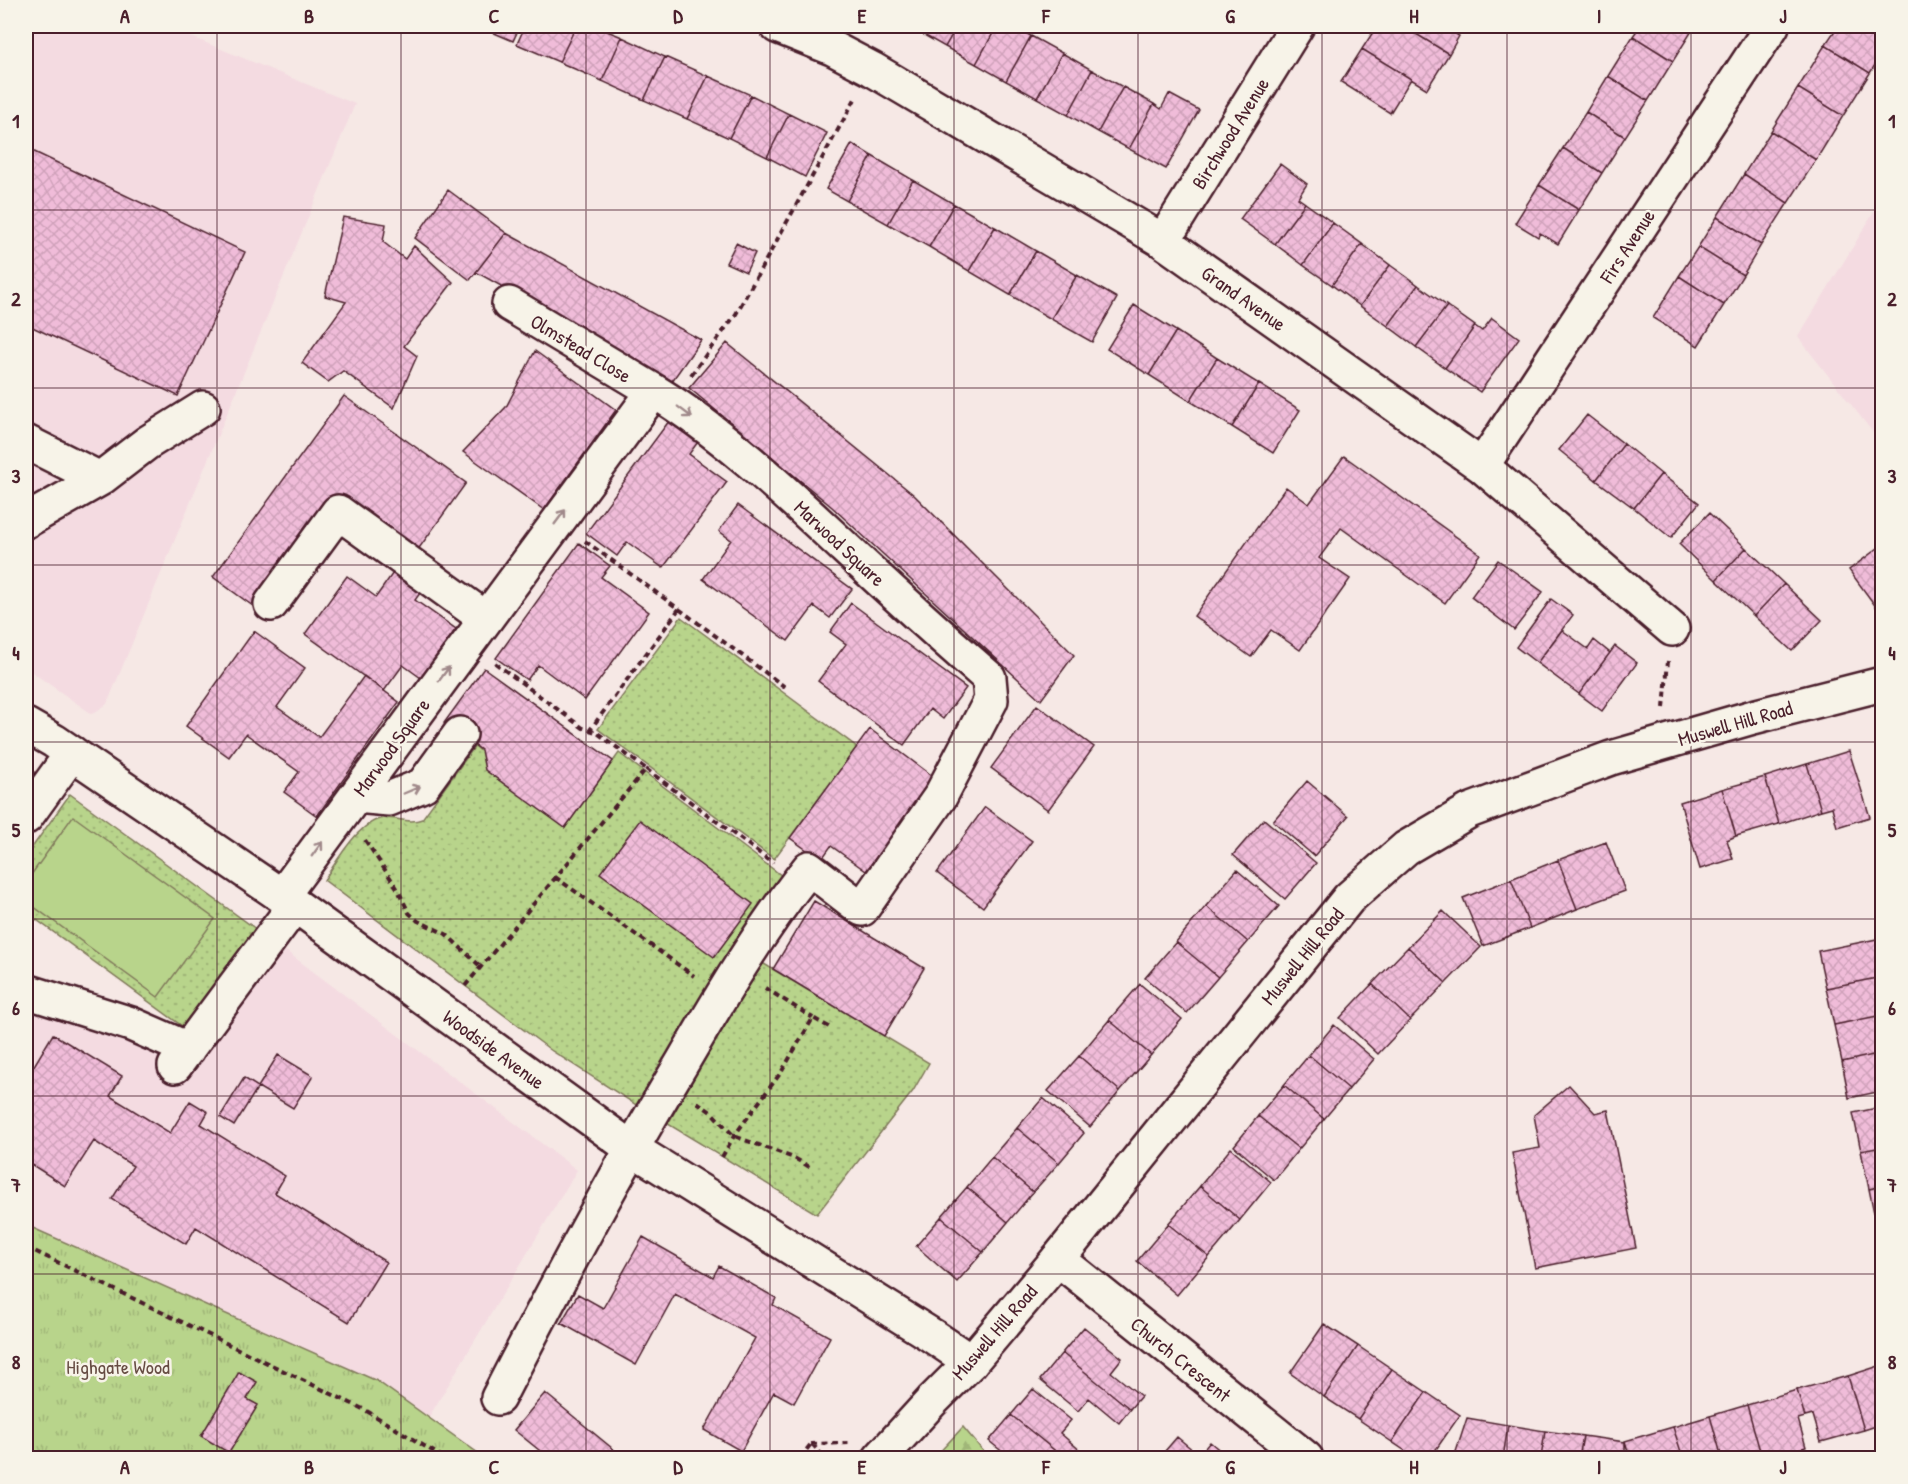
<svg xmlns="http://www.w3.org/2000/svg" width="1908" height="1484" font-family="'Patrick Hand',sans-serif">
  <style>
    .built { fill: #f4dbe1 }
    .grass { fill: url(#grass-dots); stroke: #817a5b; stroke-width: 1.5 }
    .forest { fill: url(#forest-firs); stroke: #817a5b; stroke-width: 1.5 }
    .park { fill: url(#park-tufts); stroke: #817a5b; stroke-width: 1.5 }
    .garden { fill: #b8d48b; stroke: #817a5b; stroke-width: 1.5 }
    .building { fill: url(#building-cross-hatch); stroke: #4a1f2b; stroke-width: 1.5 }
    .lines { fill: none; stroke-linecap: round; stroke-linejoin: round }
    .minor-casing { stroke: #4a1f2b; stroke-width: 38 }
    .major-casing { stroke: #4a1f2b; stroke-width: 38 }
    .path { stroke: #4a1f2b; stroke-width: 4; stroke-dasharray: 6 4.5; stroke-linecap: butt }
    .minor { stroke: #f7f3e8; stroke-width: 33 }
    .major { stroke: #f7f3e8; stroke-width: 33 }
    .oneway { stroke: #a0898a }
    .grid { fill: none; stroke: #4a1f2b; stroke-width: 1.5; stroke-opacity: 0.55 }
    .labels { text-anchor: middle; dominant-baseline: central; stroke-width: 5; stroke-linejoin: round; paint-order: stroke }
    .street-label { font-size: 20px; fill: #4a1f2b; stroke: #f7f3e8 }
    .park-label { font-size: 20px; fill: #664c43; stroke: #f7f3e8 }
    .neatline { fill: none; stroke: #4a1f2b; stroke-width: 2 }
    .grid-label { font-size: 20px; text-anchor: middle; font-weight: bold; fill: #4a1f2b }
  </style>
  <defs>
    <pattern id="grass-dots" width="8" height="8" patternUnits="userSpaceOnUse" patternTransform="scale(1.5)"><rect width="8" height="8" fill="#b8d48b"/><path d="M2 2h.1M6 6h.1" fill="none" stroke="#a0b678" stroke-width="1.8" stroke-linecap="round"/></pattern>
    <pattern id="forest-firs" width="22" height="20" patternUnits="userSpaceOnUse" patternTransform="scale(1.5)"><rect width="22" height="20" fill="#b8d48b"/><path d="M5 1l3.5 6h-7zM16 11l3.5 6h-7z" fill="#a0b678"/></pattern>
    <pattern id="park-tufts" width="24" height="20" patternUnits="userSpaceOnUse" patternTransform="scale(1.5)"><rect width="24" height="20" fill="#b8d48b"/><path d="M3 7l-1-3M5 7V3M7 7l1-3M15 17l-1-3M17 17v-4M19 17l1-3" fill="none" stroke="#a0b678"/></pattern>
    <pattern id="building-cross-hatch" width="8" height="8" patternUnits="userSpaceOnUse" patternTransform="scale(1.5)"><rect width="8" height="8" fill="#f0bcd9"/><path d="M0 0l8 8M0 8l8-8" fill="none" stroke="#cfa1ba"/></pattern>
  </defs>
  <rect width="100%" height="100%" fill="#f6e8e5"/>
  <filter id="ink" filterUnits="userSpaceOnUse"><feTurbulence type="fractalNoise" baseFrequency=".0167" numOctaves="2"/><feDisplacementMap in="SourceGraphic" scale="12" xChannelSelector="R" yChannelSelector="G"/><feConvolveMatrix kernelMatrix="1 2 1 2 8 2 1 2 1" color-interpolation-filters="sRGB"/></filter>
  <g filter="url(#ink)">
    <path class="built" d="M26 26H165L355 104 107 704 92 714 26 668Z
      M1882 199V444L1798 337Z
      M270 939 577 1170 429 1417 377 1381 26 1225V989L189 1030Z"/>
    <path class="grass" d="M681 617 857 747 774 859 598 729Z
      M475 746 565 828 619 753 786 879 715 975 644 1110 552 1051 324 880C338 860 359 820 385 818 398 818 410 824 422 819Z
      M70 794 260 932 189 1031 26 912V856Z
      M759 961 929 1063 913 1091 817 1214 668 1124Z"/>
    <path class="forest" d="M963 1427 989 1458H934Z"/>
    <path class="park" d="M26 1225 377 1381 485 1458H26Z"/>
    <path class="garden" d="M73 816 215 919 158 997 26 901V882Z"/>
    <path class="building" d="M478 26H520L513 41Z
      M525 26H576L559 62 517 44Z
      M576 26H595L622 37 602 81 559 62Z
      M908 26H957L945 47Z
      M957 26H997L976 64 945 47Z
      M997 26H1012L1031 36 1006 81 976 64Z
      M1377 26H1392L1397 29 1399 26H1403L1449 54 1427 89 1362 49Z
      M1403 26H1442L1459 36 1449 54Z
      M1640 26H1695L1673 61 1633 36Z
      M1838 26H1882V54L1870 73 1825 45Z
      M1031 36 1062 53 1037 98 1006 81Z
      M1633 36 1673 61 1648 101 1608 76Z
      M622 37 665 57 644 100 602 81Z
      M1825 45 1870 73 1843 116 1798 88Z
      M1362 49 1411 79 1390 113 1341 82Z
      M1062 53 1092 70 1068 115 1037 98Z
      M665 57 708 76 687 119 644 100Z
      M1092 70 1123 87 1098 132 1068 115Z
      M708 76 751 95 729 138 687 119Z
      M1608 76 1648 101 1625 137 1586 112Z
      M1123 87 1154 104 1129 149 1098 132Z
      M1798 88 1843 116 1816 160 1771 131Z
      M1169 94 1199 110 1166 169 1129 149 1154 104 1161 109Z
      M751 95 789 114 767 157 729 138Z
      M1586 112 1625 137 1602 173 1563 148Z
      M789 114 827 133 805 177 767 157Z
      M1771 131 1816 160 1788 203 1744 174Z
      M852 144 872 156 847 201 826 189Z
      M26 148 245 252 178 396 26 324Z
      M1563 148 1602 173 1579 210 1539 185Z
      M872 156 913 180 888 224 847 201Z
      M1280 164 1307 184 1298 198 1305 203 1275 244 1240 219Z
      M1744 174 1788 203 1761 245 1717 217Z
      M913 180 954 204 929 247 888 224Z
      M1539 185 1579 210 1558 244 1540 233 1538 237 1515 223Z
      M448 190 506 233 470 280 415 238Z
      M1305 203 1333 223 1303 265 1275 244Z
      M954 204 995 227 969 271 929 247Z
      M343 217 386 224 383 242 405 259 414 246 453 282 404 346 417 356 394 408 343 371 328 382 302 363 346 302 325 296Z
      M1717 217 1761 245 1743 275 1698 247Z
      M1333 223 1362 244 1332 285 1303 265Z
      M995 227 1036 251 1010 295 969 271Z
      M506 233 701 340 672 381 476 272Z
      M736 243 755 253 746 272 726 263Z
      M1362 244 1390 265 1360 306 1332 285Z
      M1698 247 1743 275 1724 305 1679 276Z
      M1036 251 1077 275 1051 319 1010 295Z
      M1390 265 1418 285 1388 326 1360 306Z
      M1077 275 1117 298 1092 342 1051 319Z
      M1679 276 1724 305 1698 346 1653 318Z
      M1418 285 1447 306 1416 347 1388 326Z
      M1134 305 1176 331 1149 375 1107 349Z
      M1447 306 1475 326 1445 368 1416 347Z
      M1492 318 1519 338 1480 392 1445 368 1475 326 1482 331Z
      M1176 331 1217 358 1190 401 1149 375Z
      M727 343 914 495 1074 655 1041 700 832 507 689 388Z
      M535 351 616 410 544 510 463 452 506 407Z
      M1217 358 1259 384 1232 427 1190 401Z
      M1259 384 1300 410 1273 453 1232 427Z
      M344 396 466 483 417 551 338 495 257 609 213 577Z
      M1587 415 1624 444 1596 480 1559 450Z
      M669 421 698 442 689 454 727 482 663 568 627 542 617 556 586 533Z
      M1624 444 1661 474 1634 508 1596 480Z
      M1344 456 1480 554 1445 603 1341 528 1319 558 1350 579 1300 650 1271 630 1251 657 1194 616 1286 487 1309 504Z
      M1661 474 1699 503 1671 538 1634 508Z
      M738 505 852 589 830 618 814 606 788 641 703 579 731 540 719 531Z
      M1709 513 1746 548 1716 580 1679 544Z
      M579 543 610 566 601 577 649 612 585 700 538 665 527 680 496 658Z
      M1882 545V615L1849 570Z
      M1746 548 1784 584 1754 616 1716 580Z
      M1498 560 1543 592 1514 630 1471 597Z
      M395 570 423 589 415 600 456 629 421 678 403 665 384 691 305 634 347 576 376 597Z
      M1784 584 1822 620 1792 651 1754 616Z
      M1551 599 1573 615 1537 663 1516 647Z
      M851 603 966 688 943 719 930 709 904 745 818 681 846 644 830 632Z
      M1562 630 1588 649 1594 640 1610 653 1579 694 1537 663Z
      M254 631 305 668 277 707 319 737 364 676 399 702 317 816 284 792 299 772 246 734 229 757 186 726Z
      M1615 646 1637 663 1602 711 1579 694Z
      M484 668 613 761 565 828 485 770 481 750 444 723Z
      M1037 705 1094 747 1048 810 991 768Z
      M870 729 935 778 866 871 831 846 821 860 790 838Z
      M1849 751 1870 817 1837 827 1832 807 1821 810 1807 764Z
      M1807 764 1821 810 1779 824 1765 777Z
      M1765 777 1779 824 1736 836 1722 789Z
      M1307 781 1348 816 1314 856 1273 821Z
      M1722 789 1736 836 1727 840 1733 859 1700 869 1680 802Z
      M985 807 1032 841 983 907 937 873Z
      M1264 819 1316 863 1285 899 1233 855Z
      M640 820 753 904 714 957 600 873Z
      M1606 842 1625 891 1577 909 1558 860Z
      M1558 860 1577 909 1530 928 1511 879Z
      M1237 870 1279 906 1248 942 1206 906Z
      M1511 879 1530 928 1483 946 1463 898Z
      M814 901 924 968 884 1036 773 969Z
      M1206 906 1248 942 1218 977 1176 942Z
      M1443 911 1481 947 1446 983 1408 947Z
      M1877 939 1882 964V977L1826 988 1818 951Z
      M1176 942 1218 977 1187 1013 1145 978Z
      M1408 947 1446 983 1410 1020 1372 984Z
      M1882 977V1015L1834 1025 1826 988Z
      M1140 984 1182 1019 1151 1055 1109 1020Z
      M1372 984 1410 1020 1378 1054 1340 1018Z
      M1882 1015V1053L1842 1062 1834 1025Z
      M1109 1020 1151 1055 1120 1091 1079 1056Z
      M1334 1025 1374 1059 1349 1089 1309 1055Z
      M53 1034 122 1076 110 1096 170 1133 190 1101 208 1112 201 1124 285 1176 275 1193 386 1262 349 1322 196 1227 186 1244 112 1199 133 1166 94 1141 65 1186 26 1161V1079Z
      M1882 1053V1091L1849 1098 1842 1062Z
      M278 1055 313 1076 293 1108 258 1087Z
      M1309 1055 1349 1089 1324 1119 1284 1085Z
      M1079 1056 1120 1091 1090 1127 1048 1091Z
      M244 1078 258 1087 234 1126 220 1117Z
      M1284 1085 1324 1119 1299 1149 1258 1116Z
      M1569 1085 1595 1113 1608 1110 1636 1248 1535 1268 1512 1153 1540 1148 1534 1115Z
      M1043 1098 1084 1133 1059 1163 1017 1128Z
      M1882 1107V1147L1861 1151 1853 1113Z
      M1258 1116 1299 1149 1274 1180 1234 1146Z
      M1017 1128 1059 1163 1033 1192 992 1157Z
      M1882 1147V1186L1869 1189 1861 1151Z
      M1231 1148 1271 1182 1240 1220 1200 1186Z
      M992 1157 1033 1192 1008 1222 967 1187Z
      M1200 1186 1240 1220 1209 1257 1168 1224Z
      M1882 1186V1226L1877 1227 1869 1189Z
      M967 1187 1008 1222 983 1252 941 1217Z
      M941 1217 983 1252 957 1282 916 1246Z
      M1168 1224 1209 1257 1177 1295 1137 1261Z
      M1882 1226V1254L1877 1227Z
      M643 1237 713 1277 719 1266 776 1298 773 1305 830 1337 794 1403 774 1392 741 1451 704 1430 755 1338 675 1294 636 1365 561 1323 578 1294 603 1308Z
      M1324 1324 1358 1346 1324 1397 1290 1373Z
      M1084 1327 1122 1358 1111 1372 1141 1396 1130 1409 1062 1353Z
      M1358 1346 1392 1369 1358 1419 1324 1397Z
      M1062 1353 1130 1409 1119 1423 1089 1398 1078 1411 1040 1380Z
      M1882 1365V1424L1864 1430 1848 1376Z
      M1392 1369 1426 1392 1392 1442 1358 1419Z
      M239 1372 257 1382 247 1399 258 1405 229 1453 201 1436Z
      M1848 1376 1864 1430 1821 1442 1813 1415 1805 1417 1797 1390Z
      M1033 1389 1071 1420 1060 1433 1089 1458H1064L1011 1415Z
      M1797 1390 1805 1417 1798 1419 1806 1447 1762 1458 1747 1405Z
      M1426 1392 1460 1415 1430 1458H1416L1392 1442Z
      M545 1393 624 1458H549L514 1430Z
      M1747 1405 1762 1458H1722L1710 1416Z
      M1011 1415 1064 1458H1010L989 1441Z
      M1710 1416 1722 1458H1683L1673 1427Z
      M1467 1418 1508 1425 1503 1458H1454Z
      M1508 1425 1545 1431 1541 1458H1503Z
      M1673 1427 1683 1458H1630L1625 1441Z
      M1545 1431 1583 1436 1579 1458H1541Z
      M1583 1436 1625 1442V1458H1579Z
      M1177 1437 1199 1455 1210 1442 1229 1458H1159Z"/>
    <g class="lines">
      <g class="minor-casing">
        <path id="minor" d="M777 26 832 48 872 69 1163 241 1482 466 1672 629
          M1163 241 1297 26
          M509 304 654 391
          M26 442 100 479 147 443 203 408
          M1482 466 1772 26
          M26 521 100 479
          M271 604 338 512 485 618
          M26 725 54 741 295 905 631 1148 931 1335 971 1362
          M356 796 389 799 423 785 460 734
          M26 817 72 753
          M282 896 654 391C724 434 784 491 844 547 891 591 940 635 989 678L991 700 940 797 862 909 809 868C760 930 721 996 682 1063 616 1173 556 1285 498 1398
          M26 991 131 1024 188 1049
          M175 1066 295 905
          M1058 1259 1306 1458"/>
      </g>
      <g class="major-casing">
        <path id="major" d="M880 1458 932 1401 971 1362 1058 1259 1349 898 1406 848 1469 811 1611 758 1753 717 1882 684"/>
      </g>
      <path class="path" d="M691 375 736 314 855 99
        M585 541 679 609 590 730
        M679 609 785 687
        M1664 708 1668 661
        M646 769 773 863
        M365 840 397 888 409 913 418 921 446 934 481 967
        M555 877 694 976
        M465 986 646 769 596 732 583 728 495 663
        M765 988 813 1018
        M697 1102 711 1112 734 1136 794 1158 813 1169
        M722 1157 734 1136 782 1071 813 1018 831 1028
        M26 1247 365 1410 444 1458
        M811 1444 849 1443
        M812 1444 825 1458
        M26 1449 40 1458
        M800 1458 811 1444"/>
      <use href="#minor" class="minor"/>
      <use href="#major" class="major"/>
    </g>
    <defs><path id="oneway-shaft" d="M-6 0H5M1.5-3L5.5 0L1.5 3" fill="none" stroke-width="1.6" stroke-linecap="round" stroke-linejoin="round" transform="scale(1.5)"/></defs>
    <g class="oneway">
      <use href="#oneway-shaft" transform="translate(685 412) rotate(37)"/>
      <use href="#oneway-shaft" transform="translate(560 517) rotate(-53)"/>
      <use href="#oneway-shaft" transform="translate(444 674) rotate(-54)"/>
      <use href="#oneway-shaft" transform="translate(412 790) rotate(-23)"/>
      <use href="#oneway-shaft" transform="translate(317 849) rotate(-54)"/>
    </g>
  </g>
  <path class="grid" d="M217 26V1458M401 26V1458M586 26V1458M770 26V1458M954 26V1458M1138 26V1458M1322 26V1458M1507 26V1458M1691 26V1458M26 210H1882M26 388H1882M26 565H1882M26 742H1882M26 919H1882M26 1096H1882M26 1274H1882"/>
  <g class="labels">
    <g class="street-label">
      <text transform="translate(1230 133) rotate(-58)">Birchwood Avenue</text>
      <text transform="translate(1627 246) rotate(-57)">Firs Avenue</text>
      <text transform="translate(1244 298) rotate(35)">Grand Avenue</text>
      <text transform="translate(581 348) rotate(31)">Olmstead Close</text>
      <text transform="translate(840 543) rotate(43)">Marwood Square</text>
      <text transform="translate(1735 723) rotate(-16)">Muswell Hill Road</text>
      <text transform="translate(391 747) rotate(-54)">Marwood Square</text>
      <text transform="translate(1302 956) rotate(-51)">Muswell Hill Road</text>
      <text transform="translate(494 1049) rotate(36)">Woodside Avenue</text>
      <text transform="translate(994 1332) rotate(-49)">Muswell Hill Road</text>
      <text transform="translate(1181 1359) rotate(39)">Church Crescent</text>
    </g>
    <g class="park-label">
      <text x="118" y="1366">Highgate Wood</text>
    </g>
  </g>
  <rect width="1908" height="1484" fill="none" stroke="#f7f3e8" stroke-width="66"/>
  <rect x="33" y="33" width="1842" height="1418" class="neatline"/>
  <g class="grid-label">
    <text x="125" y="23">A</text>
    <text x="309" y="23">B</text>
    <text x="494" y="23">C</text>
    <text x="678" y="23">D</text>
    <text x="862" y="23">E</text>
    <text x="1046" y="23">F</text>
    <text x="1230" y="23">G</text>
    <text x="1414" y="23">H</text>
    <text x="1599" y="23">I</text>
    <text x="1783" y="23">J</text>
    <text x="16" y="128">1</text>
    <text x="1892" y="128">1</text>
    <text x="16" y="306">2</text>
    <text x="1892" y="306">2</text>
    <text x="16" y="483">3</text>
    <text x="1892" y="483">3</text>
    <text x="16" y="660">4</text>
    <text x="1892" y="660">4</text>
    <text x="16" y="837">5</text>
    <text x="1892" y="837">5</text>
    <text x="16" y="1015">6</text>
    <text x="1892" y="1015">6</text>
    <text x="16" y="1192">7</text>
    <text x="1892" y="1192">7</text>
    <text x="16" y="1369">8</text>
    <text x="1892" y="1369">8</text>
    <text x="125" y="1474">A</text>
    <text x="309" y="1474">B</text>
    <text x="494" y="1474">C</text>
    <text x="678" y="1474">D</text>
    <text x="862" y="1474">E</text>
    <text x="1046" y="1474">F</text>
    <text x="1230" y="1474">G</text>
    <text x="1414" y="1474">H</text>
    <text x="1599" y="1474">I</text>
    <text x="1783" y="1474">J</text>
  </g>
</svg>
